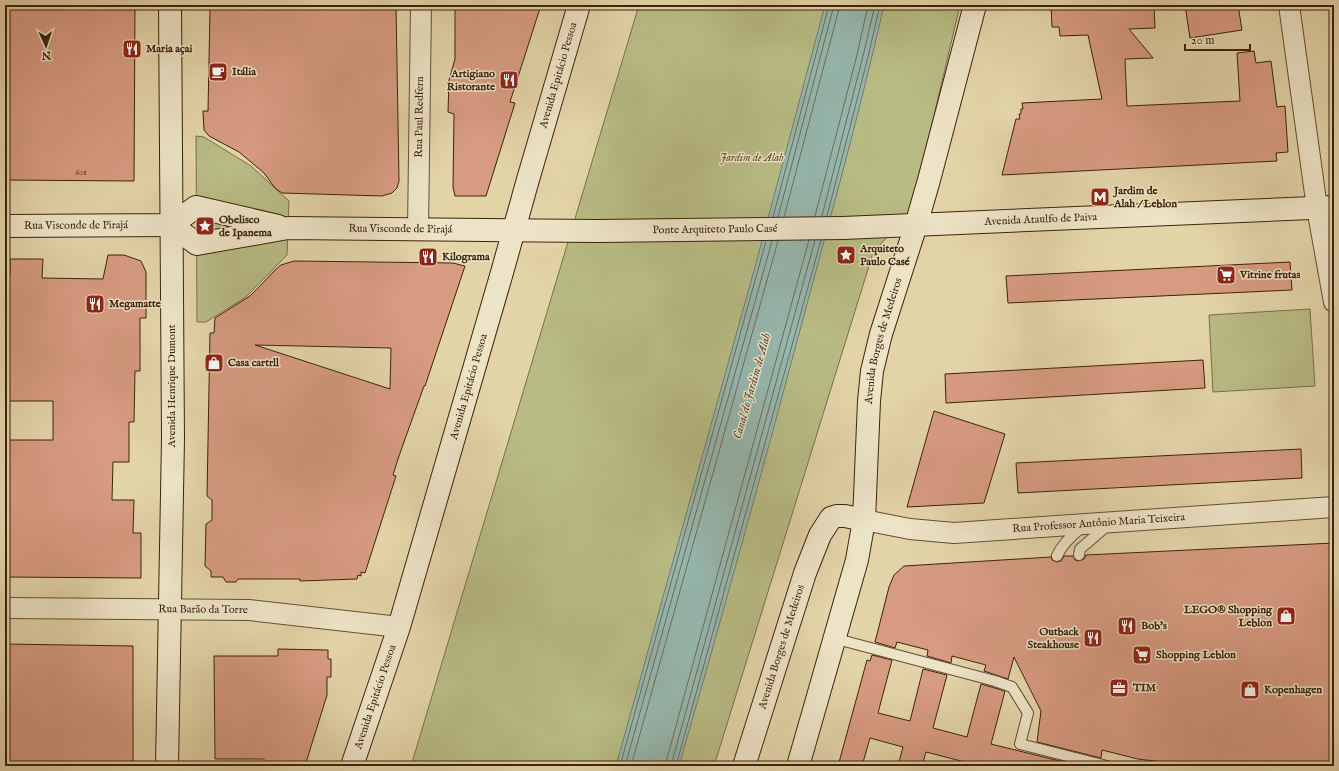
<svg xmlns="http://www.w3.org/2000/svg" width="1339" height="771" font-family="'IM FELL English',serif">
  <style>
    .green { fill: #b8bb84; stroke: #7a6f48 }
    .water { fill: #96b7ae; stroke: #727c6d }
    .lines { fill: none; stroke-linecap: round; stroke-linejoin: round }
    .shore { stroke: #696d5d; stroke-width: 1 }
    .building { fill: #d79b82; stroke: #3c230c; fill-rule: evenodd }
    .lane-casing { stroke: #664f33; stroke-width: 12 }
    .street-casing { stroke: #664f33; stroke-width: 22 }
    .secondary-casing { stroke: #3c230c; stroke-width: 24 }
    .lane { stroke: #ede3c6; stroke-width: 10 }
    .street { stroke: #ede3c6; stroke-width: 20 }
    .secondary { stroke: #ede3c6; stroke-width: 22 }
    .secondary-bridge-casing { stroke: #3c230c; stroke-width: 24; stroke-linecap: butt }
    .secondary-bridge { stroke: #ede3c6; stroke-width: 22 }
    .labels { text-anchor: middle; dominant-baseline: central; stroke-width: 3; stroke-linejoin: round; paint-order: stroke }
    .number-label { font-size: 9px; fill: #63412a }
    .poi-label { font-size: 11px; font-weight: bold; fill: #3c230c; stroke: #ede3c6; text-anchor: start }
    .street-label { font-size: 11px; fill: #3c230c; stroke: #ede3c6 }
    .park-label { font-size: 11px; font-style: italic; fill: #5b492a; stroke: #ede3c6 }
    .water-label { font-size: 12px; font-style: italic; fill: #524834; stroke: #ede3c6 }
  </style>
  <rect width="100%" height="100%" fill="#e3d4a8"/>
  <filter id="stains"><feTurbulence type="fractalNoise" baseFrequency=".005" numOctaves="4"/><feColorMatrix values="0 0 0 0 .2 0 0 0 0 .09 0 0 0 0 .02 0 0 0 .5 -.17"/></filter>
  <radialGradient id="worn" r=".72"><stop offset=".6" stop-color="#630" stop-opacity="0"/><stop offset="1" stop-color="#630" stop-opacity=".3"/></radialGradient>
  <path class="green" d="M639 5H960L912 209 873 253 714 766H411Z
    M196 136 204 137 251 166 289 201 287 255 246 297 206 322H197Z
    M1310 309 1315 386 1213 392 1209 315Z"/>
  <path class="water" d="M825 5H884C860 111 831 215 803 319 763 469 722 617 679 766H616L758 256Z"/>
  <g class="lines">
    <path class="shore" d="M815 216 857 55 868 5
      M822 216 863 56 875 5
      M827 216 868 57 880 5
      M773 217 829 5
      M778 217 834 5
      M784 217 840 5
      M620 766 766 241
      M625 766 772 241
      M631 766 778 241
      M665 766 809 240
      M671 766 815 240
      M676 766 821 240"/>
  </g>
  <path class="building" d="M5 5H135L134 181 5 180Z
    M303 5H396L399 181 397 188 392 193 382 196 282 193 275 188 264 173 251 162 239 152 209 136 204 130 203 111H208L210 9 303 8Z
    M455 5H541L510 102 515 103 486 196H455L453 187 454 114 448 112 449 80 455 59Z
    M1051 5H1154L1155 28 1129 29 1153 58 1125 59 1127 106 1240 101 1237 53 1254 51 1256 63 1271 61 1277 107 1285 106 1288 152 1276 153 1277 161 1002 175 1016 119H1020L1019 114H1021V109H1023L1022 103 1102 99 1088 35 1060 36 1059 27H1052Z
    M1185 5H1238L1242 30 1190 38Z
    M108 255H124L141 261 146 272V318H140V371H135L134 422H129V462H113L112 500H134L133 533H141V578L5 577V440H53V401H9V363H5V275H10V259H43L42 278 103 279Z
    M294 261 453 263 465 266 425 386H424L399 456 393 475 396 476 365 573 361 572V576L358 575 357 579 300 581V579H238L236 582H226L223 577H211V571L205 566 206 524 212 520V500L207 496 210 333H214L215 318 250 296 260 286 275 270 281 265ZM255 345 391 348 390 389Z
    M1290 262 1292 290 1008 303 1006 276Z
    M1203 360 1205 388 946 403 945 374Z
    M934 411 1005 434 984 503 907 507Z
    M1301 449 1302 478 1018 493 1016 463Z
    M1334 543V766H1194L1138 759 1102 750 1101 758 1037 742 1041 711 1014 657 1008 679 984 671 986 665 952 656 951 663 927 656 928 650 897 642 895 648 875 642 889 587 894 575 904 566 1051 557 1052 560 1057 562 1061 561 1064 556H1073L1075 560 1078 561 1084 559 1086 555Z
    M5 644 133 646V766H5Z
    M278 649 328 650V659H331V677H327V695L305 766H264V759H215L214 656H278Z
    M872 655 892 660 878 713 910 721 923 669 947 675 933 728 967 737 981 684 1005 691 991 744 1080 766H960L961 761 926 752 922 766H898L903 747 870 738 862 766H838L867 660 870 661Z"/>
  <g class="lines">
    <g class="lane-casing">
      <path id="lane" d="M1079 555 1080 549 1108 525
        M1057 556C1062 544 1072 535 1082 527
        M833 638 995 681 1012 687 1028 713 1020 744 1107 766"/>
    </g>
    <g class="street-casing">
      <g id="street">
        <path d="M1289 5 1317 208 1334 302"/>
        <path id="s1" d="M418 229 421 5"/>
        <path id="s2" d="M864 520 910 529 954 533 1334 507"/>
        <path id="s3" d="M5 608 249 610 399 627"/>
      </g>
    </g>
    <g class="secondary-casing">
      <g id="secondary">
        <path id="s4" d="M171 225 197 244 288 228 598 231"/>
        <path id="s5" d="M5 226 171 225 196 207 278 226"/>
        <path id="s6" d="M843 228 1334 207"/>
        <path d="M167 766 173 439 170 5"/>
        <path id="s7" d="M352 766 399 627 503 269 527 183 579 5"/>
        <path id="s8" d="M744 766 805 573 820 535 831 518 837 516H845L864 520"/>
        <path id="s9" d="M798 766 857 560 864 520 869 401 872 371 881 334 916 225 929 180 975 5"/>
      </g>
    </g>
    <use href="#lane" class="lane"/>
    <use href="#street" class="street"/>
    <use href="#secondary" class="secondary"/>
    <g class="secondary-bridge-casing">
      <g id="secondary-bridge">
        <path id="s10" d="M598 231 843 228"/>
      </g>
    </g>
    <use href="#secondary-bridge" class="secondary-bridge"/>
  </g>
  <defs>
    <g id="restaurant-square" transform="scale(1)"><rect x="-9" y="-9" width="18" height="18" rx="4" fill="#8f2418" stroke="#ede3c6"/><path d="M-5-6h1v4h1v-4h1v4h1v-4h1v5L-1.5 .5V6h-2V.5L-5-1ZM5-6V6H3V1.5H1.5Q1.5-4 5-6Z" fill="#fff"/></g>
    <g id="cafe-square" transform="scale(1)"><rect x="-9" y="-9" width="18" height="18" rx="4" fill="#8f2418" stroke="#ede3c6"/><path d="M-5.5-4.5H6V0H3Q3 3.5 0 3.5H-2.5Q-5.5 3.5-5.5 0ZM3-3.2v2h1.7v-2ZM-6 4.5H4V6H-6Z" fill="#fff"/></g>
    <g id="metro-square" transform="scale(1)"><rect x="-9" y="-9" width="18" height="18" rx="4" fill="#8f2418" stroke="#ede3c6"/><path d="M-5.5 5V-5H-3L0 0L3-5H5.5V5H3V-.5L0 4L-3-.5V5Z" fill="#fff"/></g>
    <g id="sight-square" transform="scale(1)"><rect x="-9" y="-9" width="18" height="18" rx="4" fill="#8f2418" stroke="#ede3c6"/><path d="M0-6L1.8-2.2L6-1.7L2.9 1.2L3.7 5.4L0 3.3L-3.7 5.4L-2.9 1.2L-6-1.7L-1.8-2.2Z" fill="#fff"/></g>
    <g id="supermarket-square" transform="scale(1)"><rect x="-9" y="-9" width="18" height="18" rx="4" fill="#8f2418" stroke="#ede3c6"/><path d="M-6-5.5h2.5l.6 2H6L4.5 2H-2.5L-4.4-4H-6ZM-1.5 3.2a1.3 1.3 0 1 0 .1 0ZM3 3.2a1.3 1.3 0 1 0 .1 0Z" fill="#fff"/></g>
    <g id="shop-square" transform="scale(1)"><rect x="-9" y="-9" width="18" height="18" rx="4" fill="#8f2418" stroke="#ede3c6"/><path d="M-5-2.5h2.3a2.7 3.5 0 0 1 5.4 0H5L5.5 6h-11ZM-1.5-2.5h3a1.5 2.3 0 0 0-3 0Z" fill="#fff"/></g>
    <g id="office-square" transform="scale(1)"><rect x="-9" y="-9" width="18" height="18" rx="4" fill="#8f2418" stroke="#ede3c6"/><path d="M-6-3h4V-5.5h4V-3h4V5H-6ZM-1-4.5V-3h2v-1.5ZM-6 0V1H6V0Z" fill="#fff"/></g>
  </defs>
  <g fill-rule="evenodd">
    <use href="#restaurant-square" x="132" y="49"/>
    <use href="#cafe-square" x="218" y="72"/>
    <use href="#restaurant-square" x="509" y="80"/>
    <use href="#metro-square" x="1100" y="197"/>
    <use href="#sight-square" x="205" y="226"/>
    <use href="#sight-square" x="846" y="255"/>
    <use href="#restaurant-square" x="428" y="257"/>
    <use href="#supermarket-square" x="1226" y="275"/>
    <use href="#restaurant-square" x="95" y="304"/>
    <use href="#shop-square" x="214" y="363"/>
    <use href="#shop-square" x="1286" y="616"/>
    <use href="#restaurant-square" x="1127" y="626"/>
    <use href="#restaurant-square" x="1093" y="638"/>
    <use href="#supermarket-square" x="1142" y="655"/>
    <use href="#office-square" x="1119" y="688"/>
    <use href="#shop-square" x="1250" y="690"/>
  </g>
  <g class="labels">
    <g class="number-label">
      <text x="81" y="172">608</text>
    </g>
    <g class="poi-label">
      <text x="146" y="49">Maria açai</text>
      <text x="232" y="72">Itália</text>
      <text x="495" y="74" text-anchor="end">Artigiano<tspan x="495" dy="13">Ristorante</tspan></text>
      <text x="1114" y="191">Jardim de<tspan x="1114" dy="13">Alah / Leblon</tspan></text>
      <text x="219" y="220">Obelisco<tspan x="219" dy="13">de Ipanema</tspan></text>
      <text x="860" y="249">Arquiteto<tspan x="860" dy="13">Paulo Casé</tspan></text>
      <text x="442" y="257">Kilograma</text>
      <text x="1240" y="275">Vitrine frutas</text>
      <text x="109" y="304">Megamatte</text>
      <text x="228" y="363">Casa cartrll</text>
      <text x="1272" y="610" text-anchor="end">LEGO® Shopping<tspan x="1272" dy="13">Leblon</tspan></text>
      <text x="1141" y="626">Bob's</text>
      <text x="1079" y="632" text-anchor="end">Outback<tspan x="1079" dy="13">Steakhouse</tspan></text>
      <text x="1156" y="655">Shopping Leblon</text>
      <text x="1133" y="688">TIM</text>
      <text x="1264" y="690">Kopenhagen</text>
    </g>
    <g class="street-label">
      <text stroke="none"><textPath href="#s7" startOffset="721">Avenida Epitácio Pessoa</textPath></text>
      <text stroke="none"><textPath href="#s1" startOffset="112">Rua Paul Redfern</textPath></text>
      <text stroke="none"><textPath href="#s6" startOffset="198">Avenida Ataulfo de Paiva</textPath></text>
      <text stroke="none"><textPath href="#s5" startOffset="71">Rua Visconde de Pirajá</textPath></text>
      <text stroke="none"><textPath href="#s4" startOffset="237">Rua Visconde de Pirajá</textPath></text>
      <text stroke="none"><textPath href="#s10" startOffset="117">Ponte Arquiteto Paulo Casé</textPath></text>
      <text stroke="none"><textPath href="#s9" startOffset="436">Avenida Borges de Medeiros</textPath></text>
      <text transform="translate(172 386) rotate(-90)">Avenida Henrique Dumont</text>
      <text stroke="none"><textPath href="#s7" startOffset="397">Avenida Epitácio Pessoa</textPath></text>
      <text stroke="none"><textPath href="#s2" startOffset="236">Rua Professor Antônio Maria Teixeira</textPath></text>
      <text stroke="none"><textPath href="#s3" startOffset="198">Rua Barão da Torre</textPath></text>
      <text stroke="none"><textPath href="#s8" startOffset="125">Avenida Borges de Medeiros</textPath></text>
      <text stroke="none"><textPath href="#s7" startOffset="73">Avenida Epitácio Pessoa</textPath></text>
    </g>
    <g class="park-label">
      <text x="752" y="158">Jardim de Alah</text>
    </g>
    <g class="water-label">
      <text transform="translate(752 386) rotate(-74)">Canal do Jardim de Alah</text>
    </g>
  </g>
  <rect width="1339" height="771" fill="none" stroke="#e3d4a8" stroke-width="20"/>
  <rect x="6" y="6" width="1327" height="759" fill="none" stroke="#3c230c" stroke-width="2"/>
  <rect x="10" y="10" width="1319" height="751" fill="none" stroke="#3c230c"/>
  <g transform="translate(46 46) rotate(177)" stroke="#ede3c6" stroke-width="3" paint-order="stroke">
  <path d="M0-3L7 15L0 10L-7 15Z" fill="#3c230c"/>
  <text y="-6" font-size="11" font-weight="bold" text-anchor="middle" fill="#3c230c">N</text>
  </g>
  <path d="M1185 44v6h65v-6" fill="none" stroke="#3c230c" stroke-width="2"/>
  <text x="1191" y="44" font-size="12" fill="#3c230c" stroke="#ede3c6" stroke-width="3" paint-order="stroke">20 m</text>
  <rect width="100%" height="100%" filter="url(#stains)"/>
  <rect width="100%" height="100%" fill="url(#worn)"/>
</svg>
